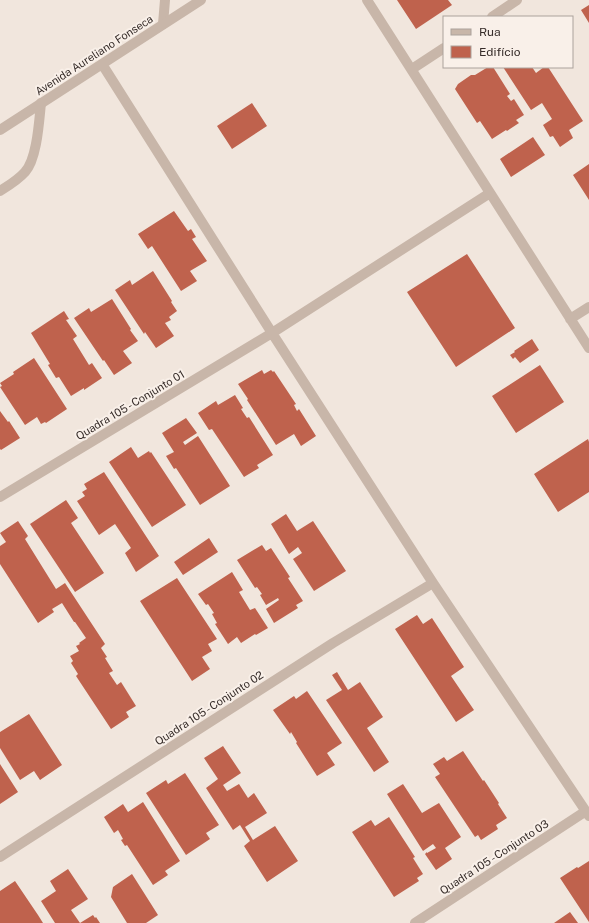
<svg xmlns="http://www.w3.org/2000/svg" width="589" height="923" font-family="'Public Sans',sans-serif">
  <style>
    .building { fill: #bf624d }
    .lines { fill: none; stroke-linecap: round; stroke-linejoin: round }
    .service { stroke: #c8b6a9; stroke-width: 10 }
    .minor { stroke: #c8b6a9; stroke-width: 10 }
    .labels { text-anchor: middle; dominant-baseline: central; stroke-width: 4; stroke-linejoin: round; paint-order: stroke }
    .street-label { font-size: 11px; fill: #362c29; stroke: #f9f0e9 }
  </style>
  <rect width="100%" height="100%" fill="#f1e6dd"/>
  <path class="building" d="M397 0H448L452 5 416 29Z
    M589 5V23L581 10Z
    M488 67H493L510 94 507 96 511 101 514 99 524 115 516 120 519 123 507 131 506 130 492 139 480 121 477 123 455 89 458 84 471 75H475Z
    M503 67H532L536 73 544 67H548L583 121 569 130 573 138 560 147 553 136 550 137 543 125 552 119 542 103 531 110Z
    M252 103 267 126 232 149 217 126Z
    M533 137 545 155 511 177 500 159Z
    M589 164V200L573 175Z
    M174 211 188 231 191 229 196 237 192 239 207 261 190 271 197 281 181 291 152 246 148 249 138 234Z
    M467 254 515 328 456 367 407 292Z
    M153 271 172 301 171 302 177 311 169 317 171 320 165 323 174 336 156 348 145 332 144 334 115 290 130 280 132 285Z
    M112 299 131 329 130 330 138 341 123 351 132 363 114 375 104 360 103 361 74 318 89 308 91 312Z
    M64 311 69 319 66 320 77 336 73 339 89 365 92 363 102 378 84 390V388L71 396 59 377 56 378 48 365 50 364 31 333Z
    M532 339 539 350 520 363 515 357 513 359 510 355 515 352 514 351Z
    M34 358 67 409 46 423 45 422 41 424 37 417 25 425 0 387 2 386 0 383 14 374 13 372Z
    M540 365 564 402 516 433 492 396Z
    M262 370 264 374 271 370 273 372 274 371 296 404 294 405 297 411 299 409 316 436 301 446 294 434 276 445 247 400 248 399 238 384Z
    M235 395 243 408 241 409 247 418 249 417 273 455 257 465 259 468 244 477 212 429 209 430 198 413 216 401 218 405Z
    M0 411 8 422 9 421 20 438 1 450 0 449Z
    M186 418 197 433 183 442 185 445 198 436 230 486 200 505 176 468 174 469 166 456 174 452 162 433Z
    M588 439 589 442V492L558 512 534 474Z
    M131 447 138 458 149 451 150 453 151 452 186 505 152 527 109 462Z
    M104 472 159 556 136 572 125 553 131 548 115 524 99 535 77 501 85 496 82 492 87 489 84 484Z
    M66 500 78 518 71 523 104 573 75 592 30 524Z
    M286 514 297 531 313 521 346 571 314 591 293 559 302 553 298 547 289 554 271 524Z
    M18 521 28 536 25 539 56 589 65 583 105 644 101 648 107 657 105 658 113 671 109 673 117 685 121 682 136 706 126 712 129 717 111 729 76 676 78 674 71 663 73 661 70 656 79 651 76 646 80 644 79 643 86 638 75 622H74L62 603 52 609 54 612 38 623 0 564V546L6 542 0 533Z
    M209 538 218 552 183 575 174 562Z
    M262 545 266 551 271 548 290 577 288 578 303 601 296 605 298 608 274 623 266 609 279 600 278 598 266 605 260 595 262 594 257 587 255 588 237 560Z
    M232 572 243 590 239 592 250 610 255 608 268 628 256 635 255 634 241 643 237 637 228 644 215 624 217 623 212 614 214 613 208 604 206 605 198 594Z
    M177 578 217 639 208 644 212 651 202 657 210 669 192 681 140 601Z
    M417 615 423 624 432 618 464 667 451 676 474 710 456 722 395 629Z
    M337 672 348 690 360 682 383 717 367 728 389 762 374 772 326 700 342 690 332 675Z
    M307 691 342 743 327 753 335 765 317 776 296 743 297 742 291 732 290 734 273 710 294 696 296 699Z
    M29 714 62 765 40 780 34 771 20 780 0 748V732Z
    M223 746 241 773 223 785 227 791 239 784 248 798 254 793 267 813 245 827 253 840 275 826 298 861 267 882 244 846 250 841 240 825 233 830 206 788 218 779 204 758Z
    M463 751 483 781 484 780 499 803 498 804 507 818 496 825 498 829 481 840 478 835 475 837 435 777 440 774 433 764 444 757 447 761Z
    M0 764 18 792 0 804Z
    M185 773 219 825 206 833 210 839 186 855 146 793 166 780 168 784Z
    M403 784 422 813 439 803 461 837 445 848 452 859 436 870 425 854 427 852V853L436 848 433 844 423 851 387 794Z
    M143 802 180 861 165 871 168 875 153 885 127 845 125 846 121 840 123 839 118 830 114 833 104 817 123 804 128 812Z
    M389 817 415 857 413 858 423 874 417 878 419 881 394 897 352 832 371 820 375 826Z
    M589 861V922L560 878 577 867 578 868Z
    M68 869 88 899 71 910 80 923H55L41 901 56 891 50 881Z
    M132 874 158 915 146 923H127L111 897 113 887Z
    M15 881 38 915 43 923H0V891Z
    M570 912 578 923H554Z
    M93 915 95 918 96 917 100 923H80Z"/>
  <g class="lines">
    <path class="service" d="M163 24 165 0
      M0 191C8 186 18 180 25 172 37 159 39 122 41 103"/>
    <path class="minor" d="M367 0 589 348
      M492 17 517 0
      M102 64 272 333 433 583 589 816
      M412 69 444 48
      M0 130 201 0
      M570 319 589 307
      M0 497 272 333 490 193
      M0 857 31 837 333 643 433 583
      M415 923 586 811"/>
  </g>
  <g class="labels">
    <g class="street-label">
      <text transform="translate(94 55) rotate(-33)">Avenida Aureliano Fonseca</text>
      <text transform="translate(130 405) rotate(-31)">Quadra 105 - Conjunto 01</text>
      <text transform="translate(209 708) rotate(-33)">Quadra 105 - Conjunto 02</text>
      <text transform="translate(494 857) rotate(-33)">Quadra 105 - Conjunto 03</text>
    </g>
  </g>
  <rect x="443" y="16" width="130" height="52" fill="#f9f0e9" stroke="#aba29c"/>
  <rect x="451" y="29" width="20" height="6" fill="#c8b6a9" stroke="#aba29c"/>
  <text x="479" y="36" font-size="12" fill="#362c29">Rua</text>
  <rect x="451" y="46" width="20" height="12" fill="#bf624d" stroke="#aba29c"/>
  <text x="479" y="56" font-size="12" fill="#362c29">Edifício</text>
</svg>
